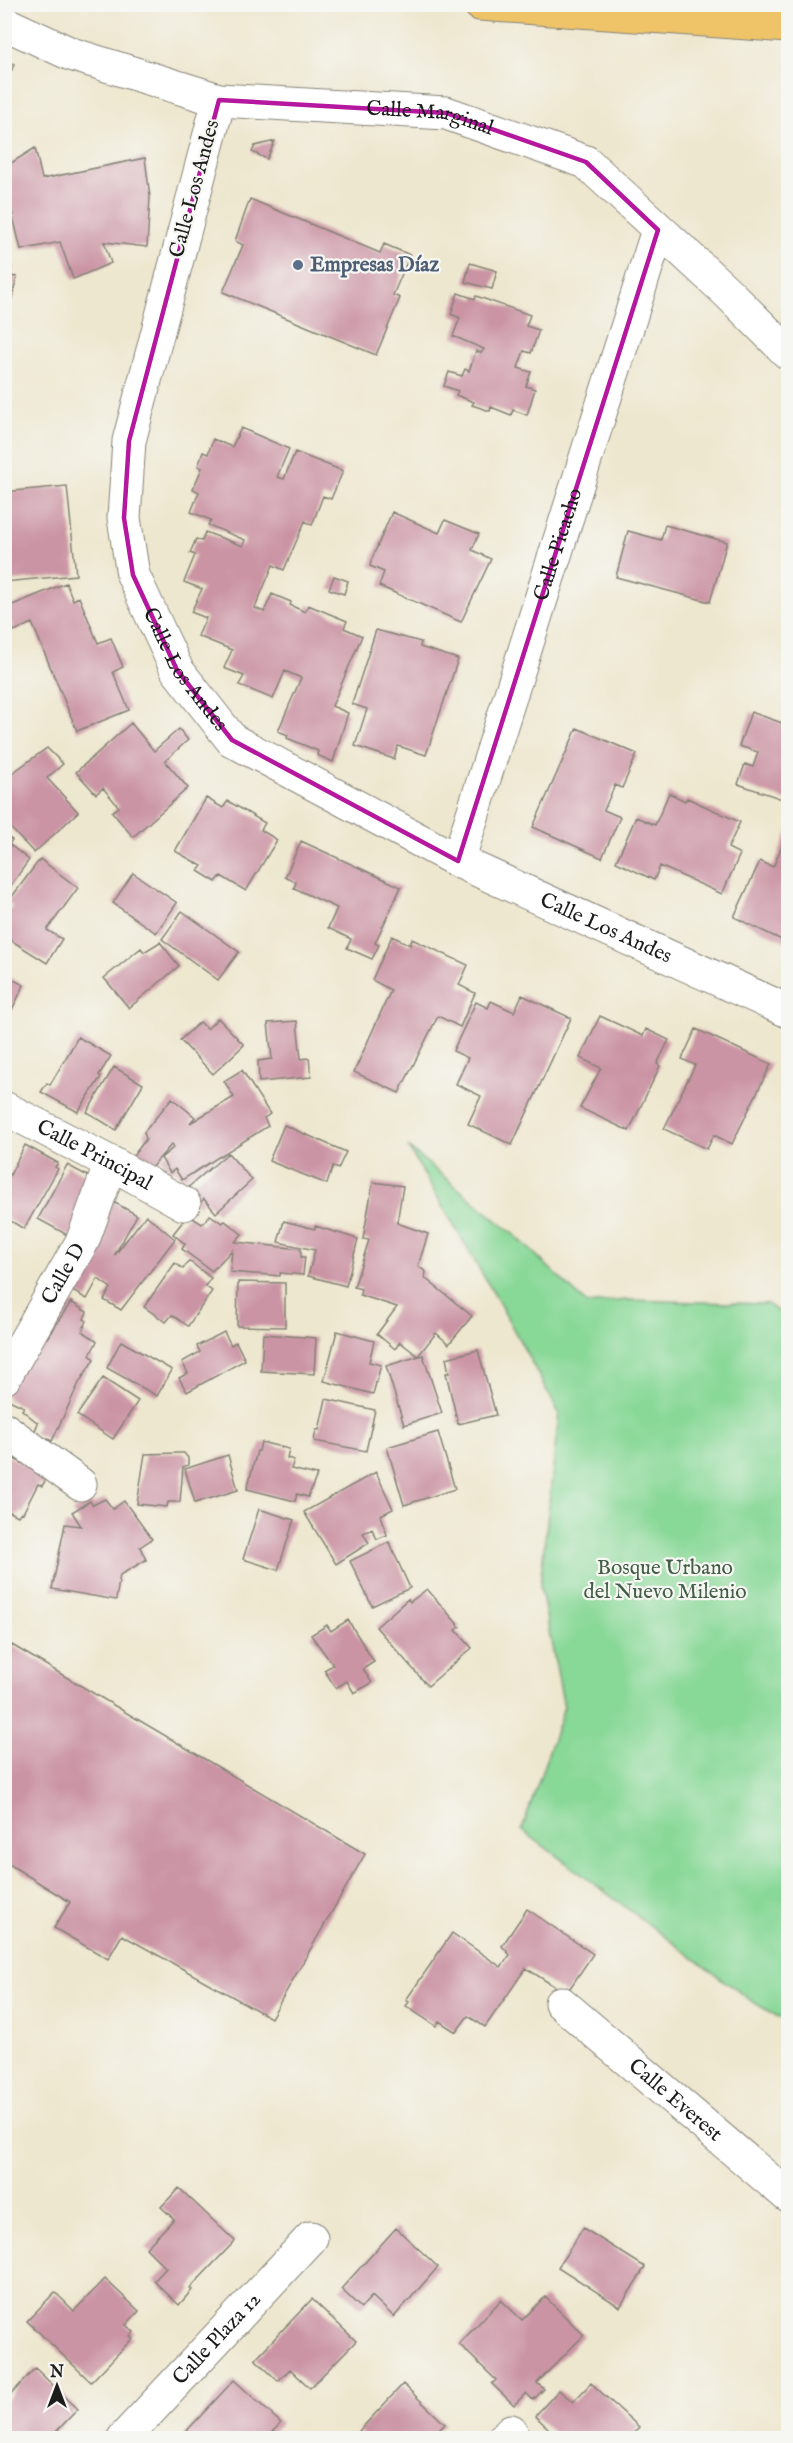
<svg xmlns="http://www.w3.org/2000/svg" width="793" height="2443" font-family="'IM FELL English',serif">
  <style>
    .green { fill: #88d897; stroke: #527a5a; stroke-width: 1.5 }
    .building { fill: #cb94a4 }
    .lines { fill: none; stroke-linecap: round; stroke-linejoin: round }
    .minor-casing { stroke: #858276; stroke-width: 35 }
    .highway-casing { stroke: #858276; stroke-width: 35 }
    .minor { stroke: #fff; stroke-width: 33 }
    .highway { stroke: #efc469; stroke-width: 33 }
    .marked { fill: none; stroke: #b5179e; stroke-width: 4.5; stroke-linejoin: round }
    .service-dot { fill: #5c6f8a; stroke: #f6f6f2; stroke-width: 2 }
    .labels { text-anchor: middle; dominant-baseline: central; stroke-width: 4.5; stroke-linejoin: round; paint-order: stroke }
    .street-label { font-size: 21px; fill: #1c1c1c; stroke: #f6f6f2 }
    .service-label { font-size: 21px; font-weight: bold; fill: #4e5e75; stroke: #f6f6f2; text-anchor: start }
    .park-label { font-size: 21px; fill: #425e47; stroke: #f6f6f2 }
  </style>
  <rect width="100%" height="100%" fill="#f6f6f2"/>
  <filter id="ink" filterUnits="userSpaceOnUse"><feTurbulence type="fractalNoise" baseFrequency=".0167" numOctaves="2"/><feDisplacementMap in="SourceGraphic" scale="12" xChannelSelector="R" yChannelSelector="G"/><feConvolveMatrix kernelMatrix="1 2 1 2 8 2 1 2 1" color-interpolation-filters="sRGB"/></filter>
  <filter id="wash" filterUnits="userSpaceOnUse"><feTurbulence type="fractalNoise" baseFrequency=".008" numOctaves="4" result="noise"/><feDisplacementMap in="SourceGraphic" scale="24" xChannelSelector="R" yChannelSelector="G"/><feGaussianBlur stdDeviation="1.35" result="paint"/><feColorMatrix in="noise" values="0 0 0 0 0 0 0 0 0 0 0 0 0 0 0 0 0 1.4 0 .05"/><feComposite in="paint" operator="in"/></filter>
  <g filter="url(#wash)">
    <rect width="100%" height="100%" fill="#eee7cf"/>
    <path class="green" d="M408 1147 518 1238 587 1304 626 1300 767 1304 788 1318V2023L750 2000 522 1830 564 1707 540 1585 559 1413 497 1299Z"/>
    <g id="blocks">
      <path class="building" d="M4 60 14 64 5 87H4Z
        M275 141 267 159 252 152 255 146Z
        M35 148 42 179 145 158 150 197 147 247 104 242 111 263 73 279 60 242 21 250 5 182 11 163Z
        M250 199 380 253 384 244 410 255 393 295 400 298 376 355 223 292 243 245 235 241Z
        M470 263 497 271 492 289 465 282Z
        M4 265 12 267 10 276 17 277 8 314 4 313Z
        M458 293 475 299 476 296 530 315 526 326 539 330 531 353 524 351 518 368 531 372 526 386 535 389 527 415 513 410 511 415 491 407 490 411 472 405 474 402 456 395 458 391 444 386 449 372 462 376 465 369 469 371 476 351 481 353 484 349 453 336 460 318 451 314Z
        M241 428 289 449 277 477 284 479 295 452 343 471 331 499 323 496 312 525 305 521 284 570 273 565 255 608 264 612 272 594 291 602 290 605 305 612 308 605 347 621 344 628 362 636 332 706 348 713 333 762 317 755 318 751 287 738 288 735 278 731 301 678 285 671 273 699 239 685 244 676 224 668 232 650 198 636 206 618 191 612 202 589 184 582 195 555 190 553 196 539 202 541 205 532 243 546 245 540 208 525 211 520 191 512 199 492 193 489 202 468 198 466 203 452 208 454 213 439 232 447Z
        M67 486 76 575 4 582V492Z
        M392 512 439 533 445 520 479 534 472 550 491 559 461 622 379 586 384 572 370 566 371 561Z
        M665 525 727 542 710 602 616 577 628 531 661 540Z
        M334 576 348 581 344 594 329 589Z
        M66 583 73 600 79 597 98 643 111 638 123 667 113 672 129 710 77 731 32 623 14 631 5 608Z
        M376 630 421 642 420 647 458 659 426 755 398 746 394 759 355 746 367 709 352 704Z
        M751 712 788 725V801L738 784 745 764 753 767 758 752 739 746Z
        M131 723 154 751 179 729 188 740 165 761 188 788 133 837 112 812 119 807 103 788 96 794 76 772Z
        M577 728 637 754 622 788 615 785 604 810 620 817 602 858 533 827Z
        M47 748 63 764 47 778 78 812 34 853 4 821V779Z
        M669 793 685 801 687 798 740 822 728 848 740 854 722 894 660 866 654 880 616 862 636 817 655 825Z
        M206 798 223 808 228 801 265 823 261 830 277 840 246 891 221 876 216 882 198 871 202 866 175 851Z
        M788 832V943L734 917 760 861 773 867Z
        M4 835 12 840 9 844 29 860 4 895Z
        M301 841 401 887 375 943 379 945 372 959 347 948 351 939 328 928 337 908 294 888 296 882 285 877Z
        M40 859 78 888 47 930 62 939 47 963 4 936V918L12 907 8 902Z
        M133 873 177 903 156 933 113 903Z
        M182 911 239 952 218 980 162 939Z
        M392 936 410 945 412 939 468 965 459 985 475 993 460 1027 438 1016 399 1093 354 1072 391 990 372 980Z
        M160 942 179 966 129 1008 104 978 141 948 144 952Z
        M4 975 24 985 4 1026Z
        M522 995 571 1018 512 1145 468 1124 481 1096 456 1084 468 1058 453 1051 476 1002 488 1008 491 1001 514 1012Z
        M600 1016 643 1036 646 1029 669 1040 657 1064 660 1066 629 1131 580 1108 601 1068 580 1058Z
        M218 1018 244 1045 213 1074 180 1040 200 1022 207 1029Z
        M297 1021 301 1059 309 1058 311 1077 259 1082 258 1061 272 1059 268 1023Z
        M696 1029 771 1064 732 1144 714 1135 707 1149 664 1129 695 1065 682 1059Z
        M78 1037 111 1056 99 1075 101 1077 78 1112 41 1092 47 1083 50 1085Z
        M114 1067 143 1084 116 1130 87 1112Z
        M242 1070 270 1114 264 1118 268 1126 182 1180 175 1169 170 1173 161 1158 174 1147 172 1144 150 1169 133 1156 146 1139 144 1132 172 1098 195 1117 190 1123 234 1097 224 1081Z
        M284 1125 346 1152 338 1169 333 1166 327 1184 269 1161Z
        M25 1145 58 1163 55 1167 58 1169 24 1229 4 1217V1187Z
        M228 1153 252 1180 216 1213 204 1199 198 1205 185 1190Z
        M67 1165 103 1184 71 1237 38 1219Z
        M373 1182 403 1186 397 1223 428 1234 418 1266 426 1272 425 1278 472 1316 449 1344 436 1333 418 1356 400 1342 395 1349 377 1334 397 1307 360 1295 361 1289 354 1287 369 1240 363 1239Z
        M110 1200 137 1215 114 1256 146 1215 175 1239 121 1310 104 1300 111 1288 98 1279 87 1299 65 1287Z
        M188 1215 202 1224 210 1215 222 1223 225 1221 242 1234 235 1242 301 1249V1257H305L303 1275 280 1273V1276L230 1272 232 1250 212 1271 182 1249 185 1244 173 1234Z
        M284 1221 315 1229V1226L358 1239 346 1286 308 1276 315 1250 278 1242Z
        M189 1261 211 1278 205 1286 212 1291 188 1326 172 1315 166 1322 144 1307 175 1263 183 1269Z
        M238 1282 285 1283V1327L237 1326Z
        M71 1302 87 1312 84 1319 87 1321 82 1331 97 1341 90 1355 94 1359 79 1383 52 1441 34 1433 38 1423 22 1410 24 1407 7 1399 9 1397 5 1395 23 1362 44 1336 47 1338Z
        M337 1331 374 1341 369 1362 381 1365 373 1394 324 1381Z
        M224 1332 231 1345 236 1342 245 1360 187 1392 179 1378 188 1373 182 1362 200 1352 197 1346Z
        M263 1334 316 1338 314 1374 261 1371Z
        M121 1341 172 1370 157 1396 107 1368Z
        M478 1350 496 1415 458 1424 446 1373H449L446 1358Z
        M423 1355 442 1413 404 1425 386 1366Z
        M103 1378 138 1401 113 1439 77 1415Z
        M326 1399 375 1410 366 1451 314 1441 316 1430H319Z
        M438 1432 455 1489 404 1505 387 1447Z
        M261 1442 289 1449 287 1458 294 1460 291 1469 317 1475 308 1497 297 1494 295 1501 247 1489 257 1451H259Z
        M5 1443 11 1446 6 1455 26 1465 28 1462 50 1473 42 1486 38 1484 23 1513 21 1512 18 1516 4 1509V1500L8 1499 4 1497Z
        M179 1453H184L188 1458V1465L183 1467 180 1502H168L167 1507 137 1504 145 1454Z
        M228 1455 238 1490 195 1503 185 1469Z
        M376 1472 393 1509 381 1515 387 1535 377 1539 372 1529 363 1533 369 1543 336 1564 304 1512Z
        M105 1499 113 1509 124 1501 152 1539 140 1547 146 1560 120 1575 116 1600 52 1589 65 1524 81 1526 72 1512 90 1501 93 1505Z
        M259 1509 294 1520 278 1570 243 1559Z
        M389 1542 410 1588 372 1606 350 1561Z
        M427 1589 460 1627 456 1630 472 1648 428 1686 376 1627 408 1599 410 1602Z
        M348 1620 374 1662 363 1669 372 1683 354 1693 347 1681 336 1688 324 1670 333 1665 311 1635 327 1625 331 1631Z
        M12 1645 365 1854 271 2018 122 1935 108 1959 54 1928 70 1902 4 1861V1657Z
        M527 1909 593 1954 566 1994 526 1968 485 2027 468 2016 456 2032 439 2021 436 2026 406 2006 409 2002 406 2000 452 1933 501 1967 510 1955 502 1946Z
        M179 2188 235 2241 190 2288 192 2290 179 2305 154 2281 166 2268 146 2248 174 2219 161 2207Z
        M396 2228 438 2267 394 2317 372 2296 361 2308 341 2289Z
        M583 2228 645 2267 620 2307 558 2267Z
        M105 2279 139 2311 126 2325 134 2332 130 2336 133 2338 91 2382 27 2321 55 2292 74 2311Z
        M545 2297 584 2335 537 2383 544 2389 533 2400 526 2393 514 2405 492 2384 496 2380 459 2344 501 2300 522 2320Z
        M312 2299 356 2341 310 2388 290 2369 278 2381 255 2359Z
        M35 2368 78 2409 50 2438H5V2401Z
        M234 2380 281 2423 266 2438H180Z
        M591 2383 639 2427 628 2438H559L535 2416 559 2390 573 2402Z
        M403 2384 445 2424 431 2438H366L359 2431Z"/>
    </g>
  </g>
  <g filter="url(#ink)">
    <use href="#blocks" fill-opacity="0" stroke="#858276" stroke-width="1.5"/>
    <g class="lines">
      <g class="minor-casing">
        <g id="minor">
          <path id="s1" d="M4 23 71 54 219 100 446 113 586 162 728 293 788 353"/>
          <path id="s2" d="M219 100 129 441 124 518 133 575 177 670 232 740 458 861 788 1011"/>
          <path id="s3" d="M458 861 658 230"/>
          <path id="s4" d="M4 1108 111 1163 184 1204"/>
          <path id="s5" d="M4 1378 83 1240 111 1163"/>
          <path d="M4 1429 80 1484"/>
          <path id="s6" d="M561 2003 788 2196"/>
          <path id="s7" d="M124 2438 311 2238"/>
          <path d="M504 2438 511 2431"/>
        </g>
      </g>
      <g class="highway-casing">
        <path id="highway" d="M480 4 788 26"/>
      </g>
      <use href="#minor" class="minor"/>
      <use href="#highway" class="highway"/>
    </g>
  </g>
  <path class="marked" d="M219 100 446 113 586 162 658 230 458 861 232 740 177 670 133 575 124 518 129 441Z"/>
  <circle class="service-dot" cx="298" cy="265" r="6"/>
  <g class="labels">
    <g class="street-label">
      <text stroke="none"><textPath href="#s1" startOffset="441">Calle Marginal</textPath></text>
      <text transform="translate(195 189) rotate(-75)">Calle Los Andes</text>
      <text stroke="none"><textPath href="#s3" startOffset="332">Calle Picacho</textPath></text>
      <text stroke="none"><textPath href="#s2" startOffset="596">Calle Los Andes</textPath></text>
      <text stroke="none"><textPath href="#s2" startOffset="1100">Calle Los Andes</textPath></text>
      <text stroke="none"><textPath href="#s4" startOffset="102">Calle Principal</textPath></text>
      <text stroke="none"><textPath href="#s5" startOffset="120">Calle D</textPath></text>
      <text stroke="none"><textPath href="#s6" startOffset="150">Calle Everest</textPath></text>
      <text stroke="none"><textPath href="#s7" startOffset="136">Calle Plaza 12</textPath></text>
    </g>
    <g class="service-label">
      <text x="310" y="265">Empresas Díaz</text>
    </g>
    <g class="park-label">
      <text x="665" y="1568">Bosque Urbano<tspan x="665" dy="24">del Nuevo Milenio</tspan></text>
    </g>
  </g>
  <rect width="793" height="2443" fill="none" stroke="#f6f6f2" stroke-width="24"/>
  <g transform="translate(57 2386)" stroke="#f6f6f2" stroke-width="4.5" paint-order="stroke">
  <path d="M0-4.5L10 22L0 15L-10 22Z" fill="#1c1c1c"/>
  <text y="-9" font-size="16" font-weight="bold" text-anchor="middle" fill="#1c1c1c">N</text>
  </g>
</svg>
